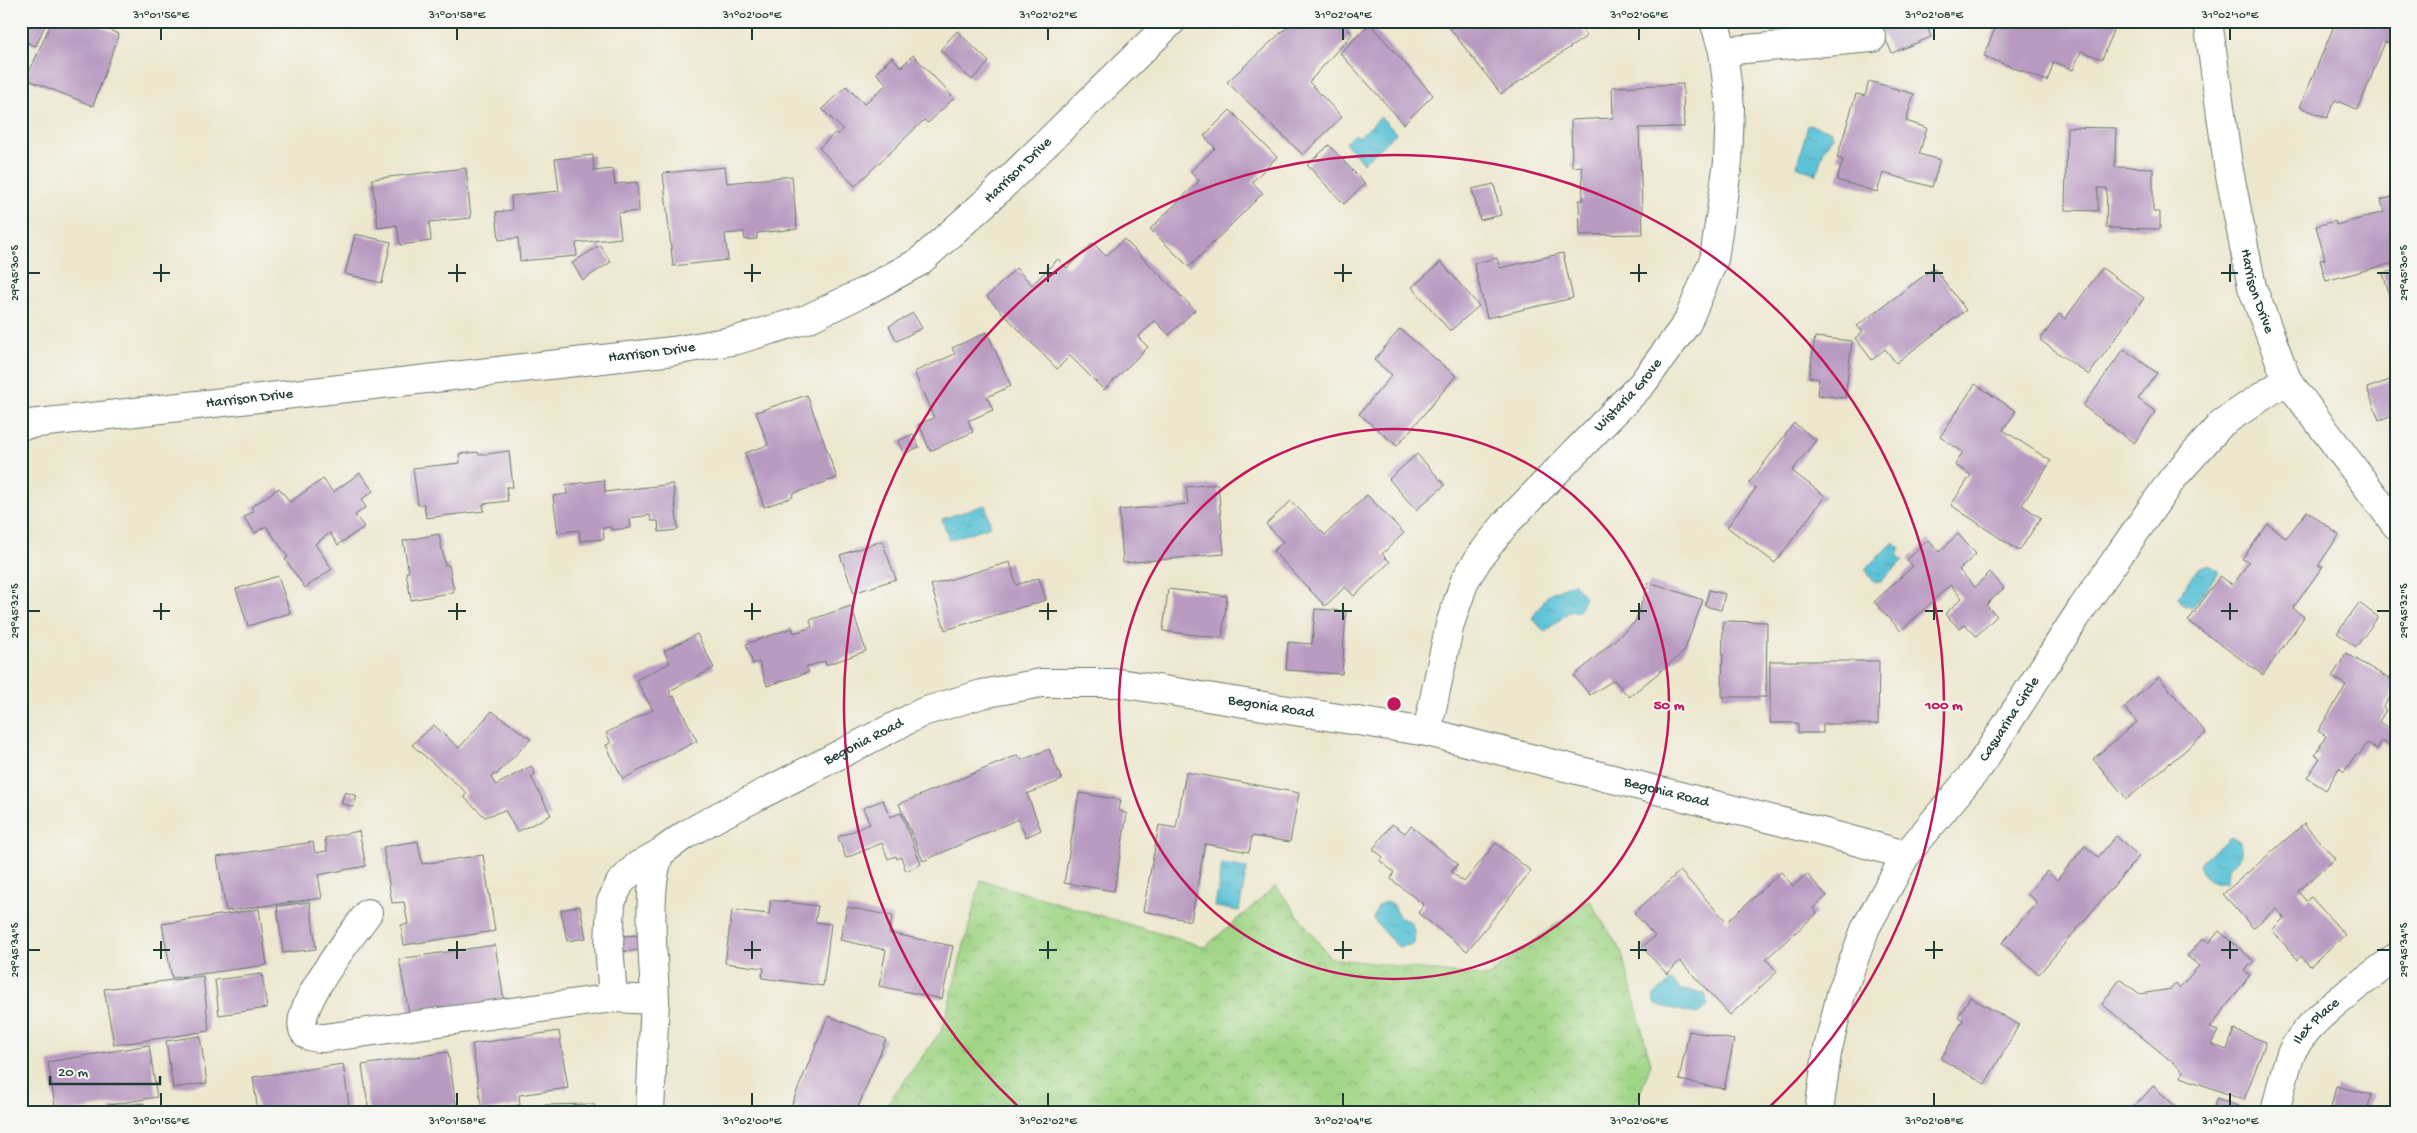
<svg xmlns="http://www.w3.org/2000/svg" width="2417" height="1133" font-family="'Gochi Hand',sans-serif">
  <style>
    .park { fill: url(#park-crowns); stroke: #608a5e }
    .water { fill: url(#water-ripples); stroke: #3c8086 }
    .building { fill: #b99bc2 }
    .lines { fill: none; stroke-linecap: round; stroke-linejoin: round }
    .minor-casing { stroke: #67786a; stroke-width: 30 }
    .minor { stroke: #fff; stroke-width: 28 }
    .ticks { fill: none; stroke: #1f3d34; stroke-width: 2 }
    .ring { fill: none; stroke: #c2185b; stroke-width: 2.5 }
    .labels { text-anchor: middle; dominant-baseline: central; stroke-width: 4; stroke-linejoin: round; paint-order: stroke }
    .street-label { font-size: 15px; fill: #1f3d34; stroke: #f6f6f2 }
    .centre { fill: #c2185b; stroke: #f6f6f2; stroke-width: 2.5 }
    .ring-label { font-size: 15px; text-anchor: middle; font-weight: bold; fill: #c2185b; stroke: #f6f6f2; stroke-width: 4; stroke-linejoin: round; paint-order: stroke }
    .neatline { fill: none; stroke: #1f3d34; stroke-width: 2 }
    .ticks-label { font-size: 12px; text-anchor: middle; fill: #1f3d34 }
  </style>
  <defs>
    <pattern id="park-crowns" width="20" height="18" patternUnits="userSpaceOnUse" patternTransform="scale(1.25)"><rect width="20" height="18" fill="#a2d687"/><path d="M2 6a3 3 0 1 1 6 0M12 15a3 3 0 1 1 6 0" fill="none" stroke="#83af6f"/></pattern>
    <pattern id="water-ripples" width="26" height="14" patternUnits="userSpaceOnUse" patternTransform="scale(1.25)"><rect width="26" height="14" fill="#5ac2d7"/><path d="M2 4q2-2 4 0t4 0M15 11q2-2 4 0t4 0" fill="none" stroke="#4a9faf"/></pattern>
  </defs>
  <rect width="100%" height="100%" fill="#f6f6f2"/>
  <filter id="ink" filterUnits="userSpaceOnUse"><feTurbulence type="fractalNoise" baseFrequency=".02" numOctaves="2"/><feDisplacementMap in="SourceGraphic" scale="10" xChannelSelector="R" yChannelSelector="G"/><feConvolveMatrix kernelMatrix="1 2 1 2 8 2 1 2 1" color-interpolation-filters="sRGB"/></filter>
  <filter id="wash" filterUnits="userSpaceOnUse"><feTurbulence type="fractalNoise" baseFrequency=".0096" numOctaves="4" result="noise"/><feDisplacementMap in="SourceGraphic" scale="20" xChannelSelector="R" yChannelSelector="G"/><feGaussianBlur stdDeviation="1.12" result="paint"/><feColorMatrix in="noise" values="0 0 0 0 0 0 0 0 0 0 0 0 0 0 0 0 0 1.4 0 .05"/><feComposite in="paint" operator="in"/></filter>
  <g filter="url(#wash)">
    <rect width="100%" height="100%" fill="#ede7ce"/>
    <path class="park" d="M981 880 1205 947 1276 886 1330 958 1487 977 1589 899 1622 953 1651 1064 1633 1112H881L942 1030Z"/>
    <path class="water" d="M1381 117 1396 133 1363 163 1345 143 1355 134 1359 137Z
      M1808 125 1830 130 1833 136 1824 150 1816 175 1797 166Z
      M985 505 991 526 949 540 942 519Z
      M1894 542 1900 548 1897 555 1903 560 1881 582H1874L1865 569Z
      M2209 564 2219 572 2192 608 2182 604 2178 597 2198 568Z
      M1573 583 1585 597 1579 611 1569 612 1545 632 1532 618 1549 594Z
      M2230 837 2240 841 2242 855 2228 868 2227 883C2211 883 2206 881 2200 865 2208 852 2220 849 2230 837Z
      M1222 864 1247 868 1239 911 1215 907Z
      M1385 902 1394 905 1399 917 1411 922 1415 933 1414 944 1398 947 1373 919 1378 906Z
      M1672 980 1681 990 1705 993 1708 1006 1697 1014 1656 1005 1653 996Z"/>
    <g id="blocks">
      <path class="building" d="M21 21H47L36 46 21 40Z
        M52 21H87L119 34 93 106 26 79Z
        M1294 21H1342L1352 34 1309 82 1342 117 1303 155 1227 82Z
        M1444 21H1536L1539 25 1544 21H1574L1587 36 1501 94Z
        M1877 21H1925L1931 37 1892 53Z
        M1998 21H2118L2102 59 2081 51 2073 70 2054 62 2047 81 1984 56Z
        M2336 21H2394L2396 41 2394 45 2385 42 2358 110 2335 100 2327 118 2300 107Z
        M1370 24 1433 95 1404 124 1340 53Z
        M957 31 989 62 972 80 940 50Z
        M913 55 954 98 928 123 924 120 855 186 819 148 835 133 837 135 843 130 822 109 846 86 864 104 887 84 876 73 892 57 901 67Z
        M1869 81 1914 94 1906 121 1927 128 1919 154 1940 160 1932 187 1883 173 1877 192 1837 180 1843 160 1837 158 1856 94 1865 96Z
        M1683 84 1684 127 1639 128 1643 234 1580 235 1579 200H1583L1582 166 1572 167 1571 120 1613 118 1612 87Z
        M1230 110 1277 157 1252 182 1263 193 1189 267 1150 229 1199 181 1190 172 1215 148 1204 136Z
        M2067 127 2116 128 2115 167 2153 168V212H2160V229L2106 228 2107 188H2098V211L2065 210Z
        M1329 145 1365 184 1344 204 1307 165Z
        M593 155 594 171 613 169 615 184 637 182 639 211 618 213 621 238 576 243 577 256 520 261 518 238 499 240 496 212 512 210 511 196 559 191 555 159Z
        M725 167 727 183 792 176 797 229 757 233V239L745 240 744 232 725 234 728 260 673 266 663 173Z
        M466 168 471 218 429 222 431 241 400 245 397 225 378 228 372 179Z
        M1494 184 1501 215 1480 220 1472 189Z
        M2396 196V262L2326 281 2320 260 2325 259 2316 226 2335 221 2336 225 2384 212 2381 200Z
        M355 234 391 242 382 283 345 274Z
        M1124 239 1195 310 1169 335 1155 321 1138 337 1148 347 1104 390 1070 356 1057 369 987 297 1016 268 1032 285 1058 259 1067 268 1093 243 1106 256Z
        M600 245 611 262 583 280 572 263Z
        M1563 253 1573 298 1487 318 1474 263 1497 258 1500 268Z
        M1441 262 1479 306 1450 331 1412 287Z
        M1934 268 1966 310 1896 363 1885 349 1872 360 1855 338 1863 332 1857 326Z
        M2102 268 2144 298 2089 375 2040 340 2059 314 2065 319Z
        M2396 270V308L2393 309 2383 273Z
        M913 313 922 328 897 341 889 326Z
        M1400 329 1456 376 1397 446 1359 414 1392 375 1374 360Z
        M987 332 1011 386 987 397 993 410 968 421 973 432 930 451 919 424 934 418 914 372 955 354 952 348Z
        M1815 337 1852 341 1845 398 1817 395 1819 379 1809 377Z
        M2124 349 2157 373 2138 399 2156 412 2134 443 2083 406Z
        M2396 378V414L2379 420 2367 388Z
        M1975 384 2016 411 2003 430 2051 461 2022 505 2041 518 2019 551 1951 505 1971 475 1955 465 1963 452 1940 437Z
        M807 395 837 478 792 494 793 497 764 507 745 453 768 445 756 412Z
        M1794 423 1816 440 1792 471 1825 496 1775 563 1727 527 1756 488 1749 483Z
        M913 434 919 447 904 454 898 441Z
        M509 451 513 487H506L508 501 483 504 484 511 426 518 424 504 418 505 413 468 460 463 459 454 478 452 479 455Z
        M1417 454 1445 485 1416 510 1389 479Z
        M360 473 373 491 361 500 366 507 355 515 364 527 338 545 330 533 315 544 332 569 305 588 285 559 288 557 266 526 255 533 244 517 254 511 251 507 279 488 290 502 323 479 333 492Z
        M604 480 605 492 673 484 678 530 659 532 658 521H651L650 515 630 518 631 528 611 530V527L603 528 604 539 580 541 579 530 558 533 553 496 567 494 566 485Z
        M1218 484 1224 554 1123 563 1119 510 1188 504 1186 487Z
        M1367 495 1404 533 1382 554 1390 562 1354 596 1345 587 1325 606 1273 551 1283 542 1266 524 1291 501 1325 535Z
        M2307 511 2339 535 2318 566H2323L2293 608 2304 617 2263 675 2188 621 2220 576 2233 585 2249 562 2242 559 2268 524 2286 538Z
        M439 534 445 565H449L454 592 411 600 406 572H409L403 541Z
        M1958 534 1976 554 1959 570 1975 587 1990 572 2004 588 1986 605 1997 616 1976 636 1965 624 1960 629 1945 614 1962 598 1950 585 1901 631 1874 602 1913 566 1907 560 1928 540 1939 552Z
        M882 541 896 579 854 593 840 555Z
        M1010 562 1016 585 1039 578 1046 600 945 630 931 585Z
        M278 576 290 613 248 626 236 589Z
        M1649 582 1703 600 1684 652 1629 697 1614 680 1590 695 1574 676 1635 622Z
        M1168 589 1227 596 1222 638 1163 631Z
        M1709 590 1725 594 1721 610 1705 606Z
        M2359 603 2378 617 2356 647 2337 633Z
        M851 606 866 651 826 665 825 661 806 667 809 672 767 686 759 662 753 664 746 644 792 628 794 633 812 627 810 620Z
        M1315 609 1346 611 1342 674 1286 670 1288 642 1312 644Z
        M1723 621 1767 622 1766 697H1722Z
        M697 634 714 668 669 691 672 697 674 696 697 741 623 779 606 745 611 743 606 733 653 710 636 680 670 663 664 651Z
        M2346 653 2396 683V687L2383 708 2386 710 2379 722 2390 729 2396 719V750L2382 741 2377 749 2367 743 2359 755 2356 754 2344 772 2339 768 2326 790 2307 778 2320 758 2315 755 2326 736 2318 731 2346 685 2332 677Z
        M1770 661H1879L1878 724H1823V733H1798V723H1770Z
        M2159 677 2206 733 2127 799 2093 759 2137 722 2124 707Z
        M492 711 531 739 496 775 494 774 491 778 496 785 531 766 535 774 531 777 551 815 517 832 505 810 485 817 464 797 467 793 412 745 434 725 459 748Z
        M1049 749 1062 780 1027 794 1041 830 1026 837 1018 819 923 861 899 804 1018 755 1022 760Z
        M1186 772 1299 793 1290 842 1252 836 1249 852 1205 844 1191 921 1143 911 1159 825 1176 828Z
        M345 792 357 796 353 807 341 803Z
        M1079 793 1121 800 1119 810 1127 814 1114 891 1064 883Z
        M883 800 890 817 901 813 921 864 906 871 901 857 897 859 896 856 888 859 882 843 846 858 838 837 870 824 863 808Z
        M1392 824 1405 833 1411 826 1458 864 1451 872 1464 882 1496 843 1531 871 1467 951 1418 913 1424 905 1391 879 1394 872 1380 861 1383 857 1373 849Z
        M2304 824 2335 859 2298 891 2306 901 2311 897 2345 935 2310 966 2301 956 2298 960 2272 930 2284 918 2276 909 2253 928 2223 894Z
        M359 831 366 866 318 875 322 898 226 911 217 857 313 842 315 853 327 851 325 838Z
        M2116 836 2139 856 2039 974 2002 943 2037 902 2027 894 2047 871 2057 880 2085 846 2098 857Z
        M418 841 422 864 483 855 495 931 404 945 401 925 408 924 404 902 392 903 383 847Z
        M1680 871 1727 922 1781 872 1793 886 1807 874 1827 896 1813 908 1817 913 1766 959 1777 972 1730 1015 1680 961 1667 974 1642 947 1655 936 1634 913Z
        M771 900 818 906 815 922 831 924 823 986 762 978 764 968 725 963 732 910 769 914Z
        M310 902 316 949 283 953 277 906Z
        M580 906 586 938 567 941 561 910Z
        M847 907 893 916 889 933 953 946 942 999 879 986 886 950 840 940Z
        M259 909 267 965 172 978 162 924Z
        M2219 931 2254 961 2244 971 2250 975 2210 1028 2218 1031 2211 1044 2227 1050 2234 1030 2266 1042 2244 1100 2181 1077 2183 1071 2102 1004 2120 979 2140 994 2171 989 2175 984 2179 988 2199 966 2187 956 2203 938 2209 943Z
        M645 935V950L618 952 617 936Z
        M495 945 504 1000 409 1013 399 959Z
        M262 974 267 1008 219 1015 215 980Z
        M203 976 209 1031 114 1045 104 989Z
        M1970 997 2019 1025 1985 1084 1941 1059 1963 1020 1958 1017Z
        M828 1016 886 1039 856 1112H806L791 1106Z
        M559 1031 568 1088 519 1095 520 1105 482 1111 472 1044Z
        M1689 1031 1734 1040 1724 1089 1679 1080Z
        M200 1036 207 1083 173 1088 166 1041Z
        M149 1045 157 1097 68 1112H56L48 1062Z
        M448 1052 456 1105 410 1112H369L362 1065Z
        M343 1064 350 1112H258L253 1077Z
        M2153 1086 2182 1112H2130Z
        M2336 1086 2372 1095 2368 1106 2387 1112H2330Z
        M2217 1098 2253 1112H2212Z
        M144 1103 146 1112H110V1108Z
        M594 1104V1112H544V1105Z"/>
    </g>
  </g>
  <g filter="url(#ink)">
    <use href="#blocks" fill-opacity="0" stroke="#67786a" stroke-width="1"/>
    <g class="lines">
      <g class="minor-casing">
        <g id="minor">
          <path id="s1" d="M2208 21 2228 165 2252 287 2287 380 2396 525"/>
          <path d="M1723 51 1872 38"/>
          <path id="s2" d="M21 425 673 351 737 340 807 319 864 292 919 262 986 202 1172 21"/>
          <path id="s3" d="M1427 732 1450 624 1465 580 1481 555 1507 522 1642 384 1687 323 1714 259 1728 162 1730 107 1723 51 1714 21"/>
          <path d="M368 913C355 931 288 1013 305 1033 310 1038 318 1038 324 1038L613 998 655 1000 650 1112"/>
          <path id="s4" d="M613 998 609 945 611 902 620 883 637 866 660 853 685 835 721 815 923 712 982 694 1041 683H1119L1427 732 1822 832 1906 855"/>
          <path d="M655 1000C654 959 645 889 660 853"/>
          <path id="s5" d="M1819 1112 1827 1053 1841 994 1866 927 1906 855 1979 767 2082 608 2173 478 2222 423 2287 380"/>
          <path id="s6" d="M2275 1112C2280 1094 2286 1060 2295 1046 2315 1013 2365 981 2396 957"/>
        </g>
      </g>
      <use href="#minor" class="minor"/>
    </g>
  </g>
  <path class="ticks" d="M161 28V40M457 28V40M752 28V40M1048 28V40M1343 28V40M1639 28V40M1934 28V40M2230 28V40M161 264V282M457 264V282M752 264V282M1048 264V282M1343 264V282M1639 264V282M1934 264V282M2230 264V282M28 273H40M153 273H170M448 273H466M744 273H761M1039 273H1057M1334 273H1352M1630 273H1647M1925 273H1943M2221 273H2238M2377 273H2390M161 603V620M457 603V620M752 603V620M1048 603V620M1343 603V620M1639 603V620M1934 603V620M2230 603V620M28 611H40M153 611H170M448 611H466M744 611H761M1039 611H1057M1334 611H1352M1630 611H1647M1925 611H1943M2221 611H2238M2377 611H2390M161 941V959M457 941V959M752 941V959M1048 941V959M1343 941V959M1639 941V959M1934 941V959M2230 941V959M28 950H40M153 950H170M448 950H466M744 950H761M1039 950H1057M1334 950H1352M1630 950H1647M1925 950H1943M2221 950H2238M2377 950H2390M161 1093V1106M457 1093V1106M752 1093V1106M1048 1093V1106M1343 1093V1106M1639 1093V1106M1934 1093V1106M2230 1093V1106"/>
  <g class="ring">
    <circle cx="1394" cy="704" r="275"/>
    <path d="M1022 1110A550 550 0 1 1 1766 1110"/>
  </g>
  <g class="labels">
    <g class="street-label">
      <text stroke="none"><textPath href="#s2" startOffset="1055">Harrison Drive</textPath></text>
      <text stroke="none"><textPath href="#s1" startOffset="275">Harrison Drive</textPath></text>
      <text stroke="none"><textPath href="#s2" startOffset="635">Harrison Drive</textPath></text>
      <text stroke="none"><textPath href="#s3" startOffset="404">Wistaria Grove</textPath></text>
      <text stroke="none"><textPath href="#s2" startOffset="230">Harrison Drive</textPath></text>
      <text stroke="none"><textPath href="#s4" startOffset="820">Begonia Road</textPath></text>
      <text stroke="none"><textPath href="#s5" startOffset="445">Casuarina Circle</textPath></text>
      <text stroke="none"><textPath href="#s4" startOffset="400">Begonia Road</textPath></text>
      <text stroke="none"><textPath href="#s4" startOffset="1225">Begonia Road</textPath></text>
      <text stroke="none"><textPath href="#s6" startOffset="102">Ilex Place</textPath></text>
    </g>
  </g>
  <circle cx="1394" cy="704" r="8" class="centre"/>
  <g class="ring-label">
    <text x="1669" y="709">50 m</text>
    <text x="1944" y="709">100 m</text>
  </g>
  <rect width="2417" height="1133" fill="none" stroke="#f6f6f2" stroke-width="55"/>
  <path d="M50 1076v8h110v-8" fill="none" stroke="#1f3d34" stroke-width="2.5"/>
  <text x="58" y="1076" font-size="15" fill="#1f3d34" stroke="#f6f6f2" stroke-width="4" paint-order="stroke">20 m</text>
  <rect x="28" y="28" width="2362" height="1078" class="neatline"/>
  <g class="ticks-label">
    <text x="161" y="18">31°01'56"E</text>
    <text x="457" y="18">31°01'58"E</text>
    <text x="752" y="18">31°02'00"E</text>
    <text x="1048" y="18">31°02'02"E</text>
    <text x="1343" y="18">31°02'04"E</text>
    <text x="1639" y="18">31°02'06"E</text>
    <text x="1934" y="18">31°02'08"E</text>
    <text x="2230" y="18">31°02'10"E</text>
    <text transform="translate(14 273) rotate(-90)" y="4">29°45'30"S</text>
    <text transform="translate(2403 273) rotate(-90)" y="4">29°45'30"S</text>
    <text transform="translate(14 611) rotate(-90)" y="4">29°45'32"S</text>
    <text transform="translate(2403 611) rotate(-90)" y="4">29°45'32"S</text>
    <text transform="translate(14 950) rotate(-90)" y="4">29°45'34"S</text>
    <text transform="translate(2403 950) rotate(-90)" y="4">29°45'34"S</text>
    <text x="161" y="1124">31°01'56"E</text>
    <text x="457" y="1124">31°01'58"E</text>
    <text x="752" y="1124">31°02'00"E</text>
    <text x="1048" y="1124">31°02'02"E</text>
    <text x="1343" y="1124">31°02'04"E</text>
    <text x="1639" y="1124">31°02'06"E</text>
    <text x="1934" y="1124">31°02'08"E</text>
    <text x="2230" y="1124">31°02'10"E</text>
  </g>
</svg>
